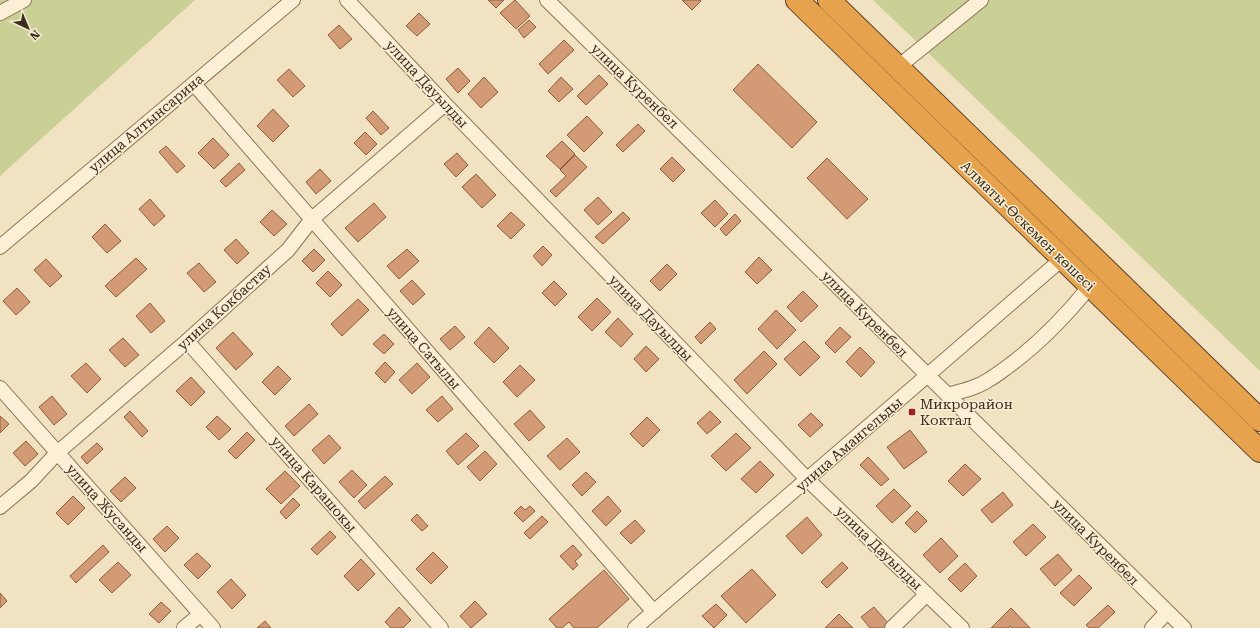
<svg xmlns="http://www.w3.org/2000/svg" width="1260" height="628" font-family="'Roboto Serif',serif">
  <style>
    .green { fill: #cad095 }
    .building { fill: #d29b75; stroke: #8e5c3c }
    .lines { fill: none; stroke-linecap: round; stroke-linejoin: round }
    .street-casing { stroke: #8d7458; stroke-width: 16 }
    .highway-casing { stroke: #5a412c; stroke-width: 24 }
    .street { stroke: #fbf0d6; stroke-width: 14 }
    .highway { stroke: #e7a24d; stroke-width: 22 }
    .poi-dot { fill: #a02324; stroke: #f8edd2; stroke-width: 1.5 }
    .labels { text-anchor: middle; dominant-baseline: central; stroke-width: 3; stroke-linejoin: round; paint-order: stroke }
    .street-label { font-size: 14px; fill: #3b2c1d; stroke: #f8edd2 }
    .poi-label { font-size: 14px; fill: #3b2c1d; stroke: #f8edd2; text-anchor: start }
  </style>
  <rect width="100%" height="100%" fill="#f1e3c2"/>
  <path class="green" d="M0 0H195L0 176Z
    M873 0H1260V371Z"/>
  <path class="building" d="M488 0H504L496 8Z
    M515 0 530 16 516 29 500 13Z
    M682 0H700L701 1 692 10Z
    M419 13 430 24 417 36 406 26Z
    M529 20 536 27 524 38 518 30Z
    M339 25 352 39 340 49 328 35Z
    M564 40 574 50 548 74 539 64Z
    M758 64 817 122 792 148 733 90Z
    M458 68 470 81 458 93 446 79Z
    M289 69 305 86 293 97 277 80Z
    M599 75 608 84 586 105 577 96Z
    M484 77 498 92 481 108 468 94Z
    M561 77 573 89 559 102 548 91Z
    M273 109 289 126 273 142 257 126Z
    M373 111 389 128 381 135 366 118Z
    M587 116 603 133 584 152 567 135Z
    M638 124 645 131 623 152 616 145Z
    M365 132 377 144 366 155 354 143Z
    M213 138 229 155 214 169 198 153Z
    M562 141 575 154 560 169 546 156Z
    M166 146 185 166 177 173 159 152Z
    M457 153 468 165 456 177 444 164Z
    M575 155 587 167 556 197 550 191 566 176 560 170Z
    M672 157 685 170 673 182 660 169Z
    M827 158 868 199 847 219 807 178Z
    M239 163 245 170 226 187 220 181Z
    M320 169 331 181 316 194 306 182Z
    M476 174 496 195 482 208 462 187Z
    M598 197 612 212 598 225 584 210Z
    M150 199 165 216 154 226 139 209Z
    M715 200 728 214 715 227 701 213Z
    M374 203 386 217 358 242 345 228Z
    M272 210 287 224 274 236 260 222Z
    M511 212 525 225 511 239 497 226Z
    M623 212 630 219 603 244 595 237Z
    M735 214 741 221 726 236 720 229Z
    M105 224 121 241 107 253 92 237Z
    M236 239 249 253 237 264 224 250Z
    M543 246 552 255 542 266 533 256Z
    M314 249 325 260 313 272 302 261Z
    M407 249 419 261 399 279 387 266Z
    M759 257 772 270 757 284 745 272Z
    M136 258 147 269 116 297 105 286Z
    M46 259 62 276 50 287 34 270Z
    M199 263 216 282 204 292 187 273Z
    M667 264 677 274 660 291 650 281Z
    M328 271 342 285 330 297 316 283Z
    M412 280 425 294 413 305 400 291Z
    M554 281 567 294 555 306 542 293Z
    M17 288 30 302 16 315 3 301Z
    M803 291 818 306 801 322 787 307Z
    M597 298 611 312 592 331 578 317Z
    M358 299 369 310 342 336 331 324Z
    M150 303 165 321 151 333 136 316Z
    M776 310 796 330 777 349 758 329Z
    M618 318 633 334 621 347 605 332Z
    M710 322 716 329 701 344 695 337Z
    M455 326 465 337 450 350 440 339Z
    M489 327 509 348 494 363 474 343Z
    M840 327 851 337 835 353 825 343Z
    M233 332 253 354 236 370 216 348Z
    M384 334 394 344 384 354 373 344Z
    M123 338 139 355 125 367 109 350Z
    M804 341 820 357 800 376 784 359Z
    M646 346 659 359 646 372 634 359Z
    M860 347 875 362 861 377 846 362Z
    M764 351 777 364 747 394 734 380Z
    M385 362 395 372 385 383 375 373Z
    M86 363 101 379 87 393 71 376Z
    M417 363 430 377 412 394 399 380Z
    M520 365 535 380 517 397 503 382Z
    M278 366 291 379 275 395 262 382Z
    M191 377 205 392 191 406 176 391Z
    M52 396 67 414 54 425 39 407Z
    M442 396 453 409 438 422 426 410Z
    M309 404 318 414 294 436 285 426Z
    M530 410 545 427 529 441 514 424Z
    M130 411 148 431 142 437 124 417Z
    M710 411 721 422 707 434 697 423Z
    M811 413 823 425 810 437 798 425Z
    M0 416 9 424 0 433Z
    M217 416 231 429 219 440 206 427Z
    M647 417 660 430 643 447 630 434Z
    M910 430 927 452 904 469 887 447Z
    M247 432 255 440 236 459 228 451Z
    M466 433 479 446 458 465 446 451Z
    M736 433 751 448 726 471 711 456Z
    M329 435 341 448 324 464 312 450Z
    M567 438 580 452 560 470 547 456Z
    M26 441 38 454 25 466 13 453Z
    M97 443 103 449 87 464 81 457Z
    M485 451 497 464 480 481 467 467Z
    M868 457 889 479 881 486 860 465Z
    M760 461 774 475 756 493 741 479Z
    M965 464 981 479 963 496 948 481Z
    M352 470 367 485 354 498 339 482Z
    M285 471 300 486 281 504 266 489Z
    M586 472 596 482 582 496 572 485Z
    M385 476 393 484 365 509 358 501Z
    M125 477 136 488 121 502 110 491Z
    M894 489 911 506 892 523 876 506Z
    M1003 492 1013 505 992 523 981 510Z
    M73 496 85 508 68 525 56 513Z
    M608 496 621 511 606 526 592 511Z
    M293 498 300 505 286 519 280 512Z
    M521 506 525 510 530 506 535 511 523 522 514 513Z
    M917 511 927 521 915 533 905 523Z
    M417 514 428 526 422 531 411 520Z
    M542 516 548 522 530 539 524 533Z
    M807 517 822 535 802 554 786 536Z
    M635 520 645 531 631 544 620 533Z
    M1033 524 1046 537 1026 556 1013 542Z
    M167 526 179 538 165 552 153 539Z
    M330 531 336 537 317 555 311 549Z
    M941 538 958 556 940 573 923 555Z
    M103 545 109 552 76 583 70 576Z
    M573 545 582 555 575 561 578 565 573 570 560 556Z
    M433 552 448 567 431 584 416 569Z
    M197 553 211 566 198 579 184 565Z
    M1058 554 1072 570 1055 586 1040 569Z
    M361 559 375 574 358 591 344 576Z
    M118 562 131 575 112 593 99 580Z
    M842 562 848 568 827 588 821 582Z
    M965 563 977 576 961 592 948 579Z
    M752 569 776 595 746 623 721 596Z
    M604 570 629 599 597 628H574L569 622 562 628H557L549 619Z
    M1079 575 1092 588 1074 606 1060 593Z
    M231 579 246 595 232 609 217 592Z
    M0 593 7 601 0 608Z
    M475 601 487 614 471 628 460 616Z
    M161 602 171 611 159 623 149 614Z
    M716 604 727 615 714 628 702 616Z
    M1108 605 1115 612 1098 628H1089L1086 625Z
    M399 607 411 620 403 628H391L385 622Z
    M874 607 888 623 882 628H870L861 617Z
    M1011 608 1030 628H1012L1010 626 1008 628H991Z
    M839 614 853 628H825Z
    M265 621 271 628H257Z"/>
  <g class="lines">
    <g class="street-casing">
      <path id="street" d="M347 0 445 104 808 480 962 628
        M547 0 1184 628
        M0 13 24 0
        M898 67 981 0
        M194 84 654 612
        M0 247 293 0
        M187 341 441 628
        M0 388 213 628
        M947 395C962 391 977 388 990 379 997 375 1003 370 1010 365 1042 341 1065 317 1090 286
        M0 507 31 481 57 453 187 341 288 250 312 219 445 104
        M184 628 201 614
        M635 628 1062 259
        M892 628 927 594
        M1152 628 1167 612"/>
    </g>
    <g class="highway-casing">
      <path id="highway" d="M797 0 1260 451
        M829 0 1260 420"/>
    </g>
    <use href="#street" class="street"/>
    <use href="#highway" class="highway"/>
  </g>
  <rect class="poi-dot" x="908" y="408" width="8" height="8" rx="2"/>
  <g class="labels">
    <g class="street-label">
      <text transform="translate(427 84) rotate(47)">улица Дауылды</text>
      <text transform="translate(635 86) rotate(44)">улица Куренбел</text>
      <text transform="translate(146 123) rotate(-40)">улица Алтынсарина</text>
      <text transform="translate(1028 226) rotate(44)">Алматы-Өскемен көшесі</text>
      <text transform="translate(224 307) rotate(-42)">улица Кокбастау</text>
      <text transform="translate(865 314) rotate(45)">улица Куренбел</text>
      <text transform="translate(651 318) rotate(46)">улица Дауылды</text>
      <text transform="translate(424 348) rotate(49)">улица Сатылы</text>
      <text transform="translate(849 444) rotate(-41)">улица Амангельды</text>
      <text transform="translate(314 484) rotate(49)">улица Карашокы</text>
      <text transform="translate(107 508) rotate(48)">улица Жусанды</text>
      <text transform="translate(1096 542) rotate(45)">улица Куренбел</text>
      <text transform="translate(879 548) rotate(44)">улица Дауылды</text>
    </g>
    <g class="poi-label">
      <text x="920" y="404">Микрорайон<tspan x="920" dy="16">Коктал</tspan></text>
    </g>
  </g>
  <g transform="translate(28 28) rotate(136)" stroke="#f8edd2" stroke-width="3" paint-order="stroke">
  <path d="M0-3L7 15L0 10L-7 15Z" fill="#3b2c1d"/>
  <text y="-6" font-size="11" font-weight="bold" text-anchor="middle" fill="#3b2c1d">N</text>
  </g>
</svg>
